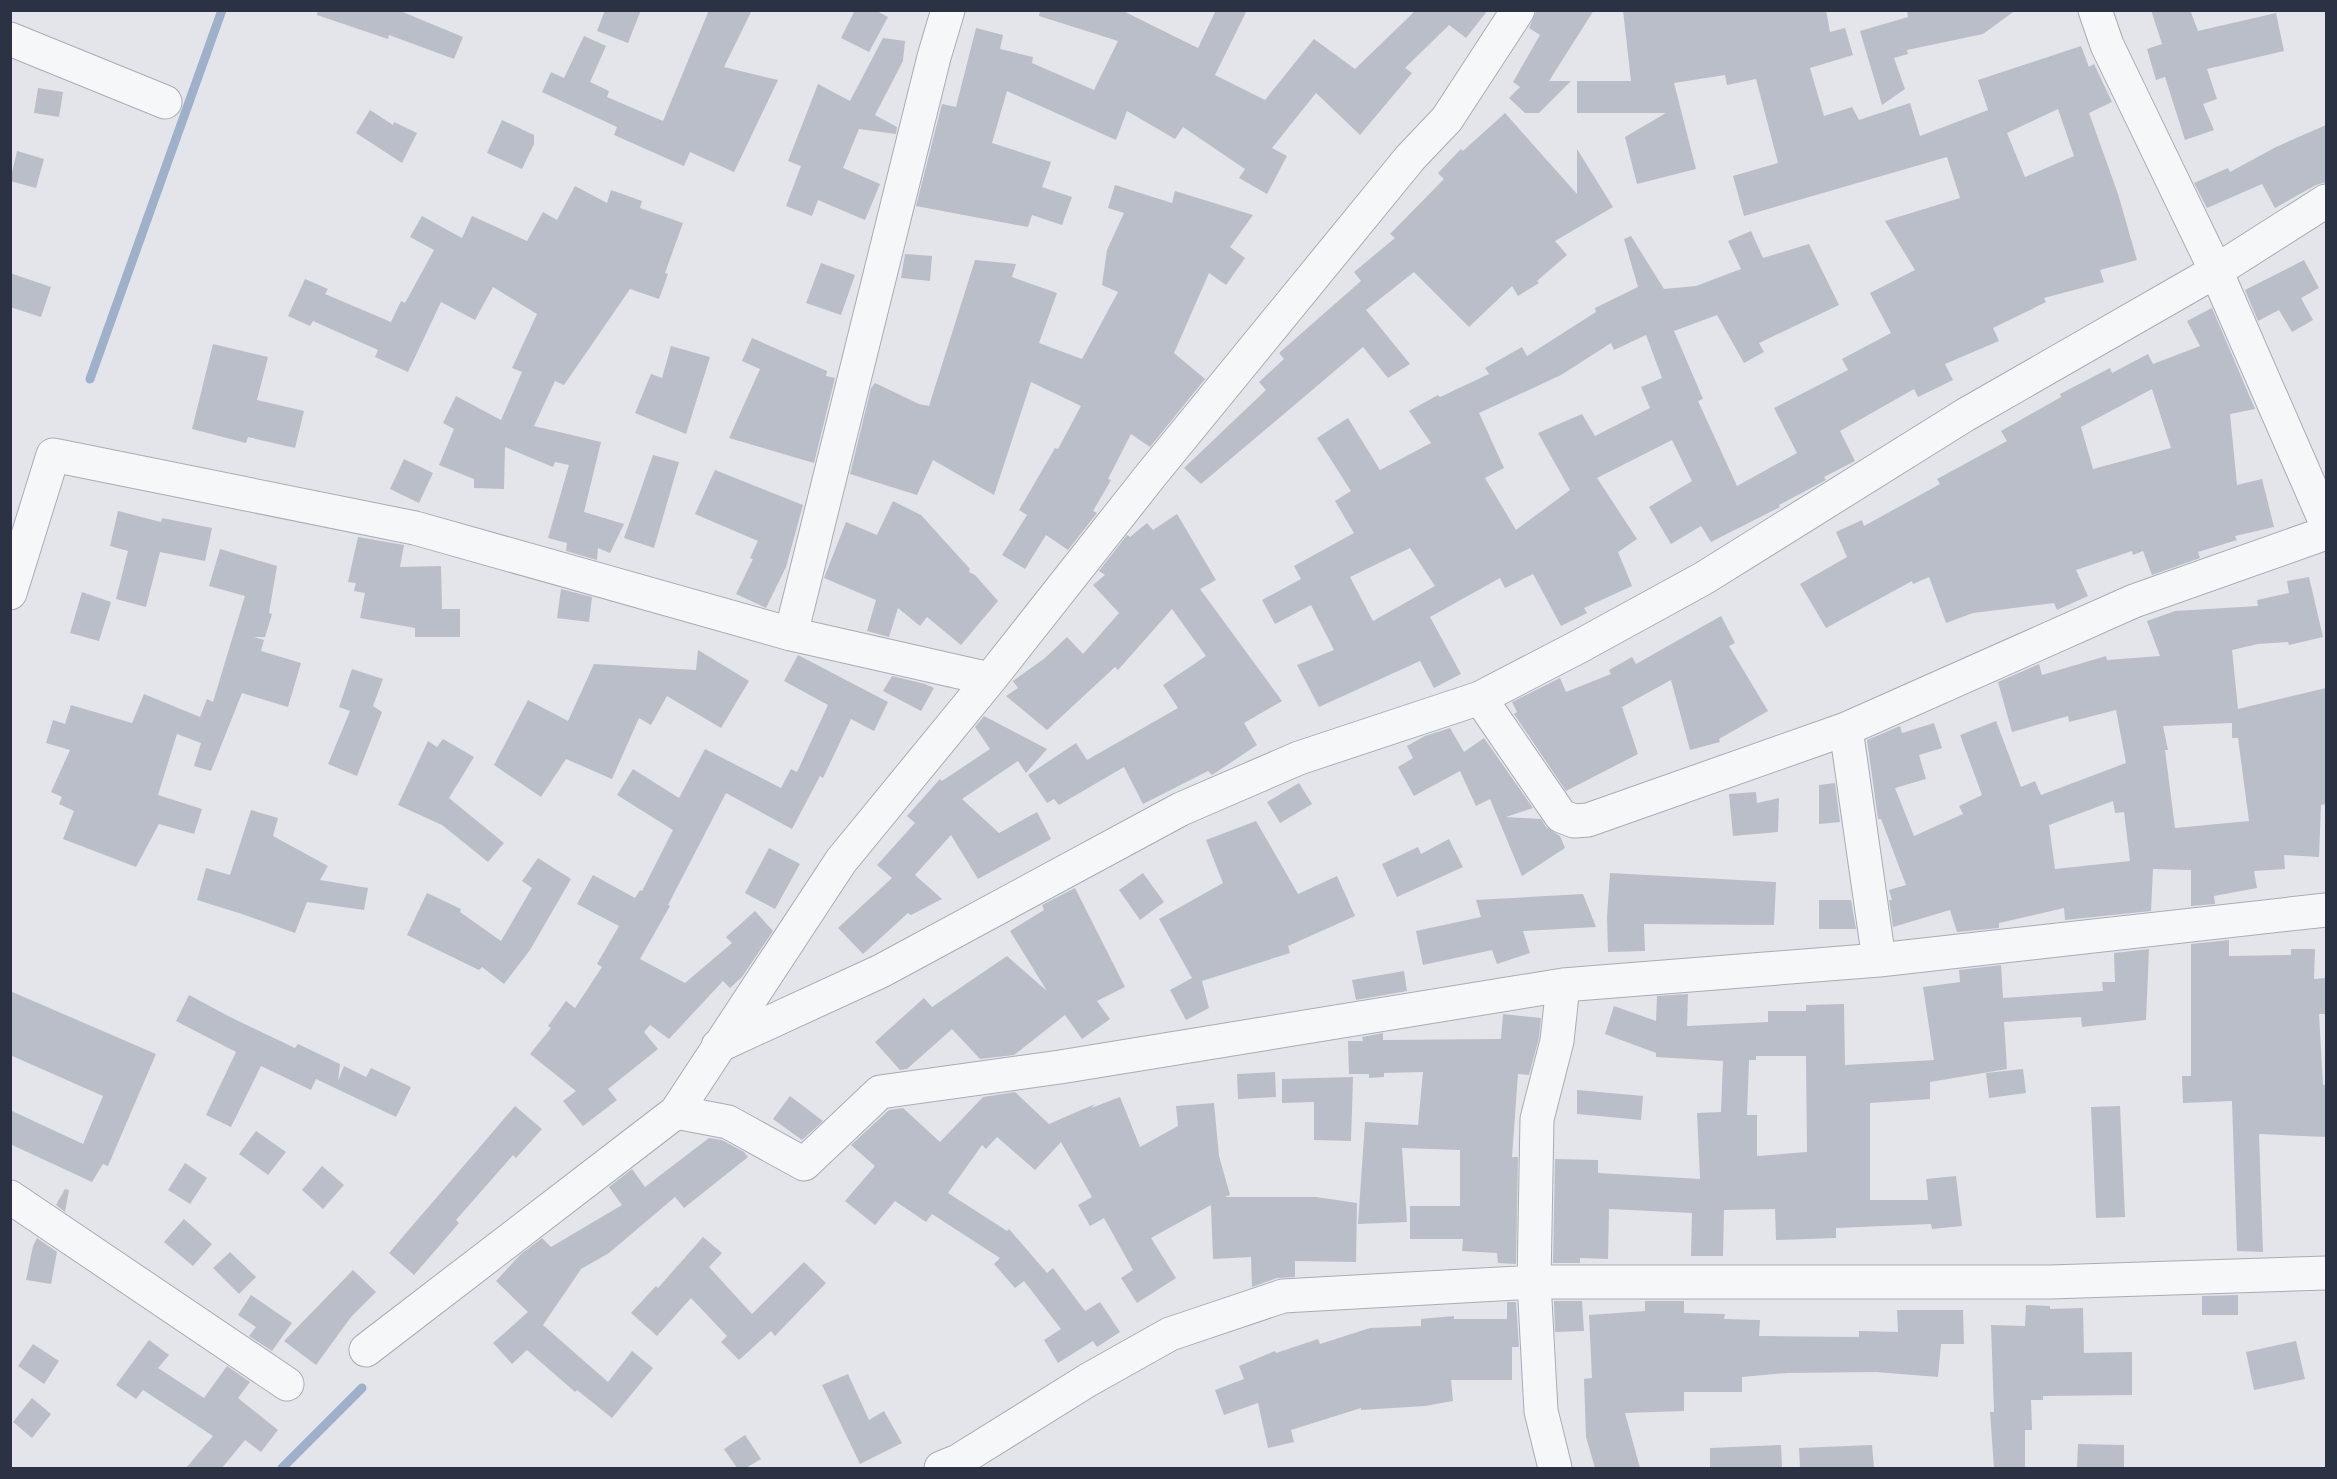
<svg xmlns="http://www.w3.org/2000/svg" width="2337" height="1479" font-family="'Fira Sans',sans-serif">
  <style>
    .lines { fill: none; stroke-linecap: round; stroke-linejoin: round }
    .stream { stroke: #9fb0ca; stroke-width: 9 }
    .building { fill: #babec8; fill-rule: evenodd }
    .minor-casing { stroke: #a8acb5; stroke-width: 35 }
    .minor { stroke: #f6f7f9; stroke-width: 33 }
  </style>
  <rect width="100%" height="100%" fill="#e3e5eb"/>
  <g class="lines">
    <path class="stream" d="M90 379 222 10
      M282 1468 362 1388"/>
  </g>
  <path class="building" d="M318 10H398L463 37 454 59 389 35 388 39 317 15Z
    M605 10H641L628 43 597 31Z
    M709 10H752L724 67 778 80 734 172 690 152 684 166 614 135 617 127 542 92 551 72 564 78 584 36 606 46 590 82 609 91 607 97 663 121Z
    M855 10H875L888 17 869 52 841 38Z
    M1040 10H1121L1198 48 1216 10H1247L1215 75 1265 100 1314 39 1355 69 1416 10H1488L1466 38 1449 25 1405 68 1412 73 1360 135 1316 93 1272 148 1287 156 1267 194 1239 178 1245 169 1183 127 1175 139 1127 111 1116 140 1007 91 992 143 1051 162 1042 187 1072 197 1062 225 1032 215 1028 227 916 206 942 104 956 107 976 28 1003 35 1000 49 1033 57 1032 63 1094 90 1118 41 1039 16Z
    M1537 10H1594L1549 81H1571L1539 113H1525L1509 98 1520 87 1513 82 1540 35 1529 28Z
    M1623 10H1826L1830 32 1845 28 1853 55 1810 68 1824 116 1852 107 1859 120 1910 103 1920 136 1988 110 1978 80 2081 46 2089 67 2094 64 2112 102 2089 113 2118 194 2137 260 2100 270 2104 282 2044 298 2046 302 1993 328 1999 341 1945 364 1953 380 1918 397 1914 389 1840 431 1855 461 1824 477 1826 480 1779 505 1780 507 1711 542 1701 526 1671 544 1649 507 1692 481 1672 440 1597 478 1637 539 1618 552 1632 586 1584 608 1587 613 1561 626 1533 574 1505 588 1500 578 1430 617 1461 674 1434 688 1420 661 1319 707 1297 665 1334 650 1311 605 1275 624 1262 600 1301 579 1294 566 1354 533 1335 501 1351 491 1317 438 1348 418 1380 470 1431 443 1409 411 1438 395 1440 397 1489 374 1485 368 1522 347 1527 356 1596 312 1595 308 1638 287 1624 239 1631 236 1664 289 1696 286 1741 269 1728 241 1751 231 1763 258 1809 244 1839 305 1759 343 1764 352 1744 363 1717 315 1674 331 1703 399 1698 401 1737 486 1797 453 1774 408 1848 370 1842 359 1891 333 1870 293 1915 270 1885 221 1960 198 1947 157 1744 216 1733 176 1778 163 1756 79 1727 85 1725 75 1674 83 1696 169 1637 184 1625 137 1666 113H1577V81H1631ZM2058 109 2074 156 2025 177 2007 133ZM1646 335 1662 378 1641 387 1650 408 1595 436 1582 414 1538 433 1570 490 1516 530 1485 478 1504 468 1479 413 1561 375 1611 343 1614 350ZM1410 548 1435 586 1373 621 1350 577Z
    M1907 10H2016L1983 34 1907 50 1908 54 1894 58 1905 89 1882 105 1860 31 1908 17Z
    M2151 10H2190L2198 31 2276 13 2284 51 2207 69 2217 99 2203 104 2214 130 2185 140 2165 77 2156 80 2147 49 2162 44Z
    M883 38 905 41 903 61 875 115 897 127 896 134 859 129 843 168 880 184 865 220 818 200 812 216 786 206 801 166 788 161 818 84 850 101Z
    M38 88 63 92 59 117 34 113Z
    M370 110 393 125 394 122 417 133 402 163 356 133Z
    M1505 113 1577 194V149L1613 207 1555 241 1567 255 1537 281 1539 283 1518 296 1512 286 1469 327 1414 272 1366 310 1410 364 1388 378 1363 347 1201 484 1184 468 1266 390 1259 382 1284 359 1279 353 1361 281 1354 272 1395 238 1390 234 1444 179 1438 173 1461 149 1463 151Z
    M502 120 534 135V144L522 169 487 153Z
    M2326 125V182L2316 185 2275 208 2262 184 2207 208 2194 183 2228 168 2230 172 2276 147Z
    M17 151 44 159 36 188 10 181Z
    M1115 185 1172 203 1175 191 1253 215 1230 247 1245 258 1226 285 1209 273 1174 353 1205 379 1150 447 1131 434 1108 479 1111 480 1093 511 1097 513 1068 550 1046 535 1025 569 1002 555 1027 515 1019 510 1055 448 1058 449 1081 406 1031 382 994 495 933 460 917 495 850 474 871 388 875 383 919 404 929 406 975 260 1016 264 1012 277 1057 293 1039 343 1082 359 1118 292 1102 285 1107 250 1124 213 1108 208Z
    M575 186 607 203 611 190 642 201 640 208 683 223 665 273 668 274 659 299 630 289 564 385 555 381 534 426 601 442 584 512 624 524 610 553 598 548 597 560 566 551 567 543 548 538 569 465 555 462 553 467 505 447 504 489 474 488V479L439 465 454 429 443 423 456 396 501 420 522 372 512 368 537 314 493 287 475 320 441 302 408 372 375 357 378 350 313 321 310 326 288 316 305 279 328 289 325 294 391 322 401 301 405 303 434 250 410 237 422 216 462 238 472 216 527 241 543 212 557 220Z
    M905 254 932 256 930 281 901 278Z
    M2304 260 2319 288 2301 298 2313 320 2292 332 2279 310 2258 321 2245 290Z
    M821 263 855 275 841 315 806 303Z
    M10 273 51 287 41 317 10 307Z
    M2212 308 2255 409 2230 414 2237 485 2262 479 2274 527 2235 536 2237 540 2198 552 2200 558 2152 575 2143 551 2133 555 2132 551 2076 570 2088 596 2057 610 2054 603 1973 613 1946 623 1929 577 1913 584 1912 581 1826 628 1800 584 1847 557 1836 532 1862 520 1864 526 1940 484 1937 479 2007 441 2001 431 2061 397 2060 394 2110 368 2112 373 2148 354 2153 364 2200 346 2187 321ZM2152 389 2171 448 2093 469 2081 427Z
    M752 338 827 371 826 376 835 378 814 463 729 438 760 369 742 361Z
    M213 344 268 357 257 400 304 411 295 448 248 437 246 443 192 429Z
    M671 346 710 357 686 434 635 413 651 374 662 378Z
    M653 455 679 462 654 548 624 538Z
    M404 459 433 473 419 503 390 489Z
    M715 470 803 505 786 567 766 608 736 594 753 559 750 558 758 541 695 514Z
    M893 501 921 515 970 569 969 572 975 575 998 601 961 645 927 617 920 626 898 608 889 637 867 631 876 600 824 578 846 522 877 535Z
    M118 511 161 522 162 518 212 528 205 561 160 552 146 607 116 599 128 551 110 546Z
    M1177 514 1216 580 1200 589 1282 701 1244 723 1257 745 1212 775 1208 771 1143 804 1124 767 1059 805 1054 799 1047 803 1028 775 1076 743 1087 760 1178 708 1163 685 1206 656 1172 609 1118 670 1115 667 1047 730 1006 696 1018 688 1013 681 1045 658 1067 637 1083 654 1119 613 1093 585 1105 575 1099 571 1127 535 1130 537 1147 523 1153 530Z
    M358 537 404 545 400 567 441 566 442 609H460V637H415V628L360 618 365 593 354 591 356 583 348 582Z
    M220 549 277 566 269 613 272 614 265 637H254L264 640 261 651 301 663 288 707 242 693 211 771 194 766 201 743 177 734 158 795 202 809 194 834 159 824 136 867 63 839 74 811 59 804 62 797 51 792 70 750 46 743 53 720 65 724 71 705 132 723 144 694 200 717 207 699 213 702 245 596 209 586Z
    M2309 577 2323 637 2289 645 2288 642 2258 644 2232 650 2238 709 2326 688V804L2321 805 2319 857 2284 855 2285 869 2254 871 2257 888 2214 896 2215 904 2191 906V870L2153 869 2151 911 2065 920 2064 908 1999 923V928L1957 932 1950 910 1893 927 1889 900H1892L1889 890 1906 885 1881 819H1878L1867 740 1900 726 1902 733 1934 723 1942 748 1919 755 1926 779 1895 788 1914 836 1963 814 1959 806 1982 795 1960 735 1996 721 2021 787 2035 781 2041 795 2126 763 2116 710 2069 722 2068 716 2012 732 1998 682 2039 664 2042 675 2106 656 2107 660 2160 656 2147 621 2175 611 2258 606 2257 600 2289 593 2287 581ZM2232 723V738H2238L2249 821 2175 828 2165 750H2168L2163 726ZM2113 801 2115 813 2124 812 2130 861 2055 869 2049 825Z
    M561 589 592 597 589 622 557 618Z
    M82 592 111 602 99 641 70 633Z
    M1721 616 1735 643 1729 646 1768 711 1719 739 1720 742 1690 750 1671 680 1622 707 1638 754 1566 791 1514 714 1517 712 1512 702 1560 678 1566 692 1611 674 1609 670 1632 657 1636 664Z
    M698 650 749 681 721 728 667 696 651 725 639 718 612 779 566 759 541 797 494 765 528 700 568 721 594 664 696 670Z
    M798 655 888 702 874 731 851 719 823 778 820 776 792 829 726 793 668 905 670 906 640 959 685 983 732 943 726 937 755 911 773 931 742 977 730 988 723 981 669 1039 650 1025 644 1032 658 1049 608 1089 617 1100 583 1126 563 1101 576 1091 530 1054 551 1028 548 1026 566 1001 575 1008 602 967 597 964 619 926 577 904 593 875 635 898 640 890 642 891 673 830 617 795 633 769 679 798 705 749 781 788 791 769 797 772 828 705 784 681Z
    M352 669 383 679 373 706 382 712 357 776 328 764 350 711 339 707Z
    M892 676 925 684 934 688 921 711 883 691Z
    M984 716 1047 749 1026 773 1018 761 962 799 999 833 1037 812 1051 839 978 879 951 835 915 875 942 899 911 915 908 913 863 954 838 928 892 878 877 865 915 823 907 816 940 779 942 781 990 749 975 727Z
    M1450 728 1464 752 1484 738 1533 808 1506 817 1541 819 1546 827 1560 836 1565 848 1522 876 1490 799 1476 806 1460 771 1414 796 1398 767 1413 758 1407 746 1425 736Z
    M443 739 474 757 449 798 504 843 488 862 442 825 398 805 428 741 437 747Z
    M1299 783 1312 804 1280 823 1267 802Z
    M1835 783 1840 822 1819 824V785Z
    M1756 792 1757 803 1779 798 1778 832 1733 836 1729 794Z
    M251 810 278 818 273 836 328 866 320 880 368 888 364 910 307 902 295 933 242 914 197 900 206 868 230 875Z
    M1256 821 1298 894 1337 876 1355 916 1288 946 1290 953 1202 981 1209 1008 1186 1020 1170 990 1192 978 1159 919 1223 883 1206 840Z
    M1449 839 1463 867 1397 897 1382 864 1418 847 1421 854Z
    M769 848 800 864 775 909 745 893Z
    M538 858 571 879 530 950 504 984 482 967 479 970 407 935 427 893 461 909 460 912 501 941 532 888 522 881Z
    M1143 873 1164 902 1140 920 1119 890Z
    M1610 873 1776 882 1774 925 1644 924 1645 951 1608 952 1607 917Z
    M1075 888 1125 987 1097 1001 1110 1019 1082 1039 1065 1015 1014 1055 980 1059 952 1029 907 1069 900 1070 875 1042 924 998 932 1007 1007 956 1047 991 1010 931 1044 910 1042 905Z
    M1583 894 1596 927 1523 931 1530 953 1497 964 1492 950 1423 965 1416 931 1481 917 1476 900Z
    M1819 900H1851L1856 929H1819Z
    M2229 940V956L2291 955V949H2315L2314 979 2326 978V1014H2319L2323 1085H2326V1137L2259 1134 2263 1252 2237 1251 2232 1101 2183 1103 2182 1076H2191V944Z
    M2149 949 2146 1020 2082 1027 2081 1017 2004 1022 2007 1069 1930 1082V1099L1870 1103V1200H1928L1926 1179 1956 1176 1962 1226 1932 1229 1931 1224 1836 1228V1238L1776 1240 1775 1209 1724 1210 1723 1256H1691L1692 1213 1609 1209 1608 1259 1580 1258V1263H1553L1555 1159 1598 1160V1173L1700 1179 1697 1113 1721 1112 1723 1061 1656 1057V1053L1605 1034 1614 1006 1656 1021 1657 996 1688 994 1687 1026 1768 1022V1011H1806V1005L1844 1004 1845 1065 1934 1060 1923 987 1960 982 1959 970 2001 965 2003 998 2103 991 2102 982H2115L2114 953ZM1756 1056H1806L1807 1152 1757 1156V1115H1747L1749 1060H1756Z
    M1404 971 1407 991 1356 1000 1352 980Z
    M10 991 156 1054 108 1166 103 1164 92 1182 10 1144V1110L83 1144 103 1096 10 1055Z
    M189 995 230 1017 295 1048 298 1044 340 1064 338 1081 344 1066 366 1077 371 1068 411 1087 396 1117 316 1079 311 1090 261 1066 231 1127 206 1115 236 1052 176 1021Z
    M1503 1014 1541 1018 1539 1038 1529 1075 1518 1074 1512 1157H1518L1516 1264 1498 1263 1497 1253 1462 1251 1463 1239H1410V1206H1460V1150L1402 1148 1407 1222 1358 1224 1365 1122 1418 1125 1423 1072 1384 1073V1077L1369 1078V1074H1349L1348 1041H1363L1362 1037 1383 1033V1040L1501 1039Z
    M2023 1069 2026 1093 1989 1098 1986 1073Z
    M1275 1072 1276 1097 1238 1099 1237 1074Z
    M1353 1077 1351 1141 1314 1140V1102L1282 1103V1079Z
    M1577 1090 1643 1096 1641 1120 1577 1114Z
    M1015 1092 1049 1124 1095 1104 1091 1108 1120 1097 1140 1147 1178 1126 1176 1106 1214 1103 1219 1156 1230 1195 1225 1197H1316L1357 1203 1356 1262 1295 1261V1277L1277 1278 1252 1287 1251 1257 1213 1259 1211 1205 1151 1238 1176 1278 1137 1303 1121 1278 1133 1270 1104 1218 1090 1226 1078 1205 1092 1197 1061 1142 1035 1170 997 1137 986 1149 982 1145 948 1193 1007 1231 1009 1229 1047 1273 1053 1268 1085 1311 1100 1302 1120 1332 1097 1347 1093 1341 1058 1363 1044 1340 1061 1329 1024 1281 1015 1288 994 1264 1000 1258 932 1214 926 1222 895 1201 875 1225 845 1201 875 1166 851 1145 889 1110 903 1108 940 1142 983 1097Z
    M790 1096 823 1121 802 1140 773 1119Z
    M515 1106 542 1129 516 1158 513 1155 456 1220 459 1223 414 1275 389 1253Z
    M2120 1106 2125 1217 2096 1218 2091 1107Z
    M256 1131 286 1152 268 1175 239 1154Z
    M709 1138 722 1140 744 1152 748 1157 684 1208 675 1197 609 1253 581 1269 543 1325 608 1382 632 1351 653 1368 612 1418 577 1390 575 1392 527 1350 512 1364 493 1343 528 1312 496 1281 520 1255 542 1238 551 1247 622 1205 609 1187 632 1169 645 1187Z
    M185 1163 207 1178 190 1204 168 1190Z
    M322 1166 344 1185 323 1209 302 1190Z
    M65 1189 69 1190 65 1212 56 1205Z
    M184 1219 212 1244 193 1266 164 1242Z
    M703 1237 722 1253 709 1267 752 1314 804 1262 826 1283 775 1336 771 1331 739 1360 721 1342 727 1336 691 1298 657 1336 631 1313 656 1286 658 1288Z
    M37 1238 57 1252 51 1284 26 1280 33 1246Z
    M230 1252 256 1277 239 1294 213 1268Z
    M353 1270 376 1292 351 1317 316 1365 284 1341Z
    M251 1295 292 1323 272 1351 249 1336 256 1327 238 1315Z
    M2238 1295V1315H2202V1296Z
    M1554 1301H1582L1584 1331 1555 1332Z
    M1645 1301H1684V1313L1725 1314 1724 1319 1760 1320 1759 1336 1859 1337V1331L1898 1332 1897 1310H1963L1964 1344H1941L1938 1377 1876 1372 1787 1373 1742 1377V1392H1684V1411L1625 1413 1640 1468H1595L1586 1437 1584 1379 1592 1378 1589 1315 1645 1311Z
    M1507 1302H1516L1519 1347H1512V1380H1451L1453 1401 1425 1406 1361 1410V1408L1291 1430 1294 1442 1268 1448 1258 1403 1224 1415 1215 1390 1244 1379 1239 1366 1275 1351 1276 1353 1318 1339 1320 1344 1370 1328 1421 1326V1319L1454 1316V1319H1507Z
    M2026 1305 2050 1306V1309L2083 1308 2084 1353 2132 1352V1395L2043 1396V1400H2031L2032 1430H2025V1468H1994L1990 1412H1994L1991 1325 2025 1326Z
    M149 1340 169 1355 158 1368 204 1398 227 1366 250 1382 238 1398 278 1430 261 1452 245 1440 222 1468H186L213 1436 143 1390 136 1399 116 1385Z
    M2296 1341 2305 1379 2254 1390 2246 1352Z
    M33 1344 59 1361 44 1384 18 1366Z
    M848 1374 869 1420 884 1411 902 1443 860 1464 822 1385Z
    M32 1398 51 1414 32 1438 13 1422Z
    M745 1435 761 1459 746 1468H737L724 1449Z
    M2078 1444 2124 1445V1468H2077Z
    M1781 1445 1782 1468H1710V1448Z
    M1872 1445 1874 1468H1800L1799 1448Z"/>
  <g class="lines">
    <g class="minor-casing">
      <path id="minor" d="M2095 10 2107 45 2216 271 2326 523
        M10 39 165 102
        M10 593 53 455 415 528 791 634 990 679
        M791 634 934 57 948 10
        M1480 698 1561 816 1574 821 1588 820 1846 729 2134 601 2326 533
        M1846 729 1879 960
        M718 1046 881 971 1181 809 1299 758 1480 698 1580 646 1704 578 1965 415 2216 271 2326 201
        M676 1112 728 1122 804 1164 880 1092 1060 1067 1563 985 1879 960 2326 910
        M10 1197 287 1384
        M366 1350 676 1112 841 861 990 679 1151 475 1410 158 1447 119 1518 10
        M941 1468 958 1461 1088 1380 1170 1334 1283 1296 1534 1282H2050L2326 1273
        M1555 1468 1541 1411 1534 1282 1537 1119 1557 1041 1563 985"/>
    </g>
    <use href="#minor" class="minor"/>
  </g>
  <rect width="2337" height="1479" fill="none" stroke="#2b3243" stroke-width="24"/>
</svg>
